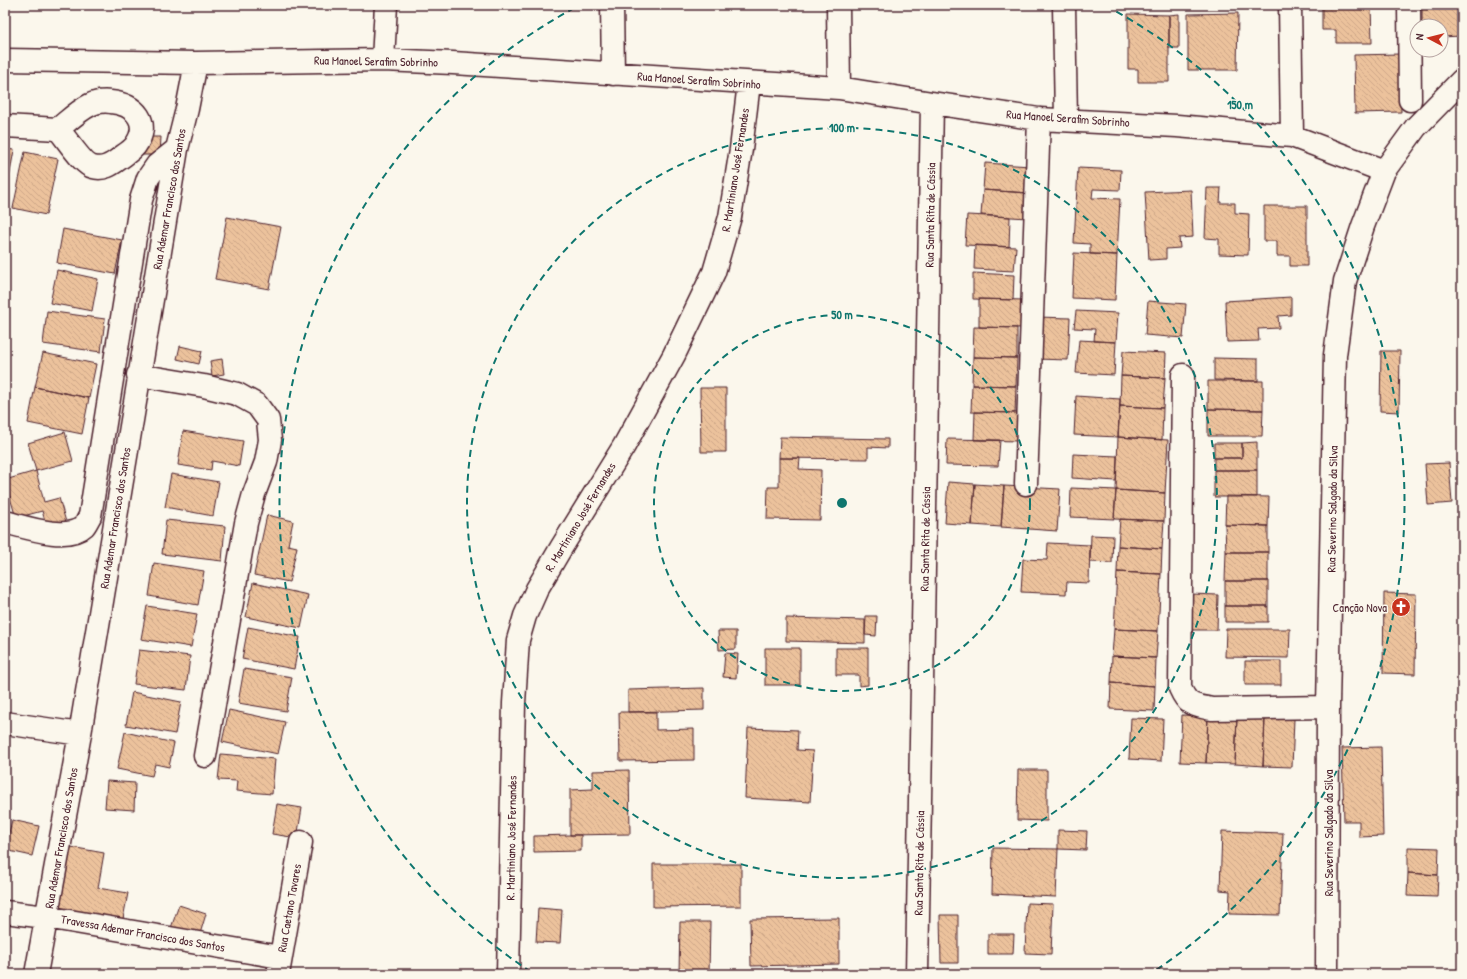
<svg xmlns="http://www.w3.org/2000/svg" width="1467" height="979" font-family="'Patrick Hand',sans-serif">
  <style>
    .building { fill: url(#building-back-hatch); stroke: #4a1f2b }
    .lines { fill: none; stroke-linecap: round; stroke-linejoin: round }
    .minor-casing { stroke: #4a1f2b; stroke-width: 25 }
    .minor { stroke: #fbf7ec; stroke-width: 22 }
    .ring { fill: none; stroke: #0f766e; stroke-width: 2; stroke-dasharray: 7 5 }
    .labels { text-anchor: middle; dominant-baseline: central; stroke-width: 3; stroke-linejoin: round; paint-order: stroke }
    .street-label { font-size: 12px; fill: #4a1f2b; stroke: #fbf7ec }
    .poi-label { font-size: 12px; fill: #4a1f2b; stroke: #fbf7ec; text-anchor: end }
    .centre { fill: #0f766e; stroke: #fbf7ec; stroke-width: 2 }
    .ring-label { font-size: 12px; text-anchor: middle; font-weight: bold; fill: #0f766e; stroke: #fbf7ec; stroke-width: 3; stroke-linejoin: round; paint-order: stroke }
  </style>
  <defs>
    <pattern id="building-back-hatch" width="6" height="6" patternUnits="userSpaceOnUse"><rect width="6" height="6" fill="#ecc29c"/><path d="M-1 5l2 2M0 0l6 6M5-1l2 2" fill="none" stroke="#cca687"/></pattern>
  </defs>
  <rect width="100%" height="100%" fill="#fbf7ec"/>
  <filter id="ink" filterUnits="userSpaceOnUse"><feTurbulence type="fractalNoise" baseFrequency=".025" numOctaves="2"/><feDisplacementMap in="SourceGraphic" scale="8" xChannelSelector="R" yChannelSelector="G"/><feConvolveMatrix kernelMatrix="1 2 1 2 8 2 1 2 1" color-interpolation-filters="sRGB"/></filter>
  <g filter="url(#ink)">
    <path class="building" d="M1322 5H1371L1372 43H1336V30H1322Z
      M1422 5H1462V36L1441 37V26H1422Z
      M1238 13 1237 70H1188V14Z
      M1128 14 1169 15V82H1138V69H1128Z
      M1179 14V48H1169V15Z
      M1400 54 1401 112 1355 113 1354 55Z
      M141 137H161L160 155H141Z
      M5 149 14 150 5 201Z
      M25 152 58 159 46 215 13 208Z
      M985 163 1030 166 1028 193 983 190Z
      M1078 168 1121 170 1120 190 1093 189 1092 198 1120 199 1117 255 1090 254V244L1074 243Z
      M1207 188H1221L1220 203H1235V213L1249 214 1248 255 1219 254V239L1205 238Z
      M983 190 1028 193 1027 218 981 215Z
      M1191 190 1193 237 1179 238 1180 248 1166 249V259L1149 260 1145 192Z
      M1264 206H1307V266H1290V256H1277V241H1264Z
      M967 215 1010 217 1009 247 965 245Z
      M227 217 281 227 269 289 215 279Z
      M63 229 122 240 115 274 57 263Z
      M975 245 1016 247 1014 271 974 269Z
      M1074 253 1117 255 1115 300 1072 298Z
      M57 270 98 279 92 311 50 303Z
      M973 273 1014 275 1013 300 973 299Z
      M1291 297V315L1278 316 1279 328 1258 329 1259 341 1227 342 1225 301Z
      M979 299 1025 300 1024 328 979 327Z
      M1148 301 1186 304 1183 338 1145 335Z
      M47 311 105 319 101 352 43 344Z
      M1076 311 1118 313 1116 342 1094 341 1095 329 1074 328Z
      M1037 317 1070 318 1068 360 1036 359Z
      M974 327 1017 328V358L973 357Z
      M1079 340 1116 342 1114 375 1076 373Z
      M180 346 202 351 199 364 177 359Z
      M1123 351 1166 353 1165 378 1121 376Z
      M1381 351H1400L1399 412 1380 411Z
      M43 353 96 364 89 398 35 387Z
      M973 357 1017 358 1016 386 972 385Z
      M1214 358 1258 359V381L1214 380Z
      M222 359 224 374 212 376 210 361Z
      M1121 376 1165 378 1163 408 1120 406Z
      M1208 381H1263V410L1208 409Z
      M972 385 1016 386 1015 413 971 412Z
      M35 387 89 398 82 434 28 423Z
      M700 388H726V452H701Z
      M1076 396 1120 399 1118 437 1074 435Z
      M1120 406 1163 408 1162 440 1118 437Z
      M1208 409 1263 410 1262 436H1208Z
      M975 412 1019 413 1018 441 974 440Z
      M183 431 243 441 239 466 212 461 211 470 178 465Z
      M65 432 73 461 36 471 28 443Z
      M780 437 888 439V448L868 447V459L779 458Z
      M1118 437 1168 440 1165 493 1116 490Z
      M947 439 1000 440 998 466 946 465Z
      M1257 442V470H1214V458H1242V443Z
      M1214 443H1242V458H1214Z
      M1073 454 1117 456 1116 481 1072 478Z
      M779 458H800L799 469 821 470 820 520 767 519 768 487H779Z
      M1449 463 1452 503 1428 505 1425 464Z
      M1214 470H1257V497H1214Z
      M36 471 44 502 59 498 66 522 47 527 42 511 16 518 5 480Z
      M171 474 219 482 213 516 165 507Z
      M948 482 975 484 972 525 945 523Z
      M975 484 1004 486 1001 527 972 525Z
      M1004 486 1060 489 1057 531 1001 527Z
      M1071 488 1116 490 1114 519 1070 517Z
      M1116 490 1165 493 1164 521 1114 519Z
      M1226 496 1269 497 1268 526 1225 525Z
      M267 515 293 521 288 545 297 547 289 582 254 575Z
      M1120 519 1164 521 1162 549 1118 546Z
      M166 520 225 526 222 561 162 554Z
      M1225 525 1268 526V552H1226Z
      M1091 535 1113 536 1112 563 1090 562Z
      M1048 543 1090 545 1089 583 1067 582 1066 594 1021 592 1023 559 1047 560Z
      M1118 546 1162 549 1161 574 1117 572Z
      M1226 552H1268V581H1225Z
      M154 563 204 571 198 605 149 596Z
      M1117 572 1161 574 1158 631 1114 629Z
      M1225 581H1268V606H1225Z
      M253 583 308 595 301 628 246 617Z
      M1384 593 1416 594 1415 674 1383 673Z
      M1191 594 1218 595 1217 630H1190Z
      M147 606 197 614 191 647 141 639Z
      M1225 606H1268V622H1225Z
      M866 616H877L876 636 865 635Z
      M786 618 865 620V643L786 641Z
      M248 627 300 637 294 669 242 659Z
      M1114 629 1158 631 1156 658 1112 656Z
      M1226 629H1290L1289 658 1225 657Z
      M718 631H736V649L719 650Z
      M765 648H800V685H765Z
      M836 648H868V685L859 686V675H836Z
      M139 650 190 656 186 690 134 684Z
      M725 653 738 654 736 678 723 677Z
      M1112 656 1156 658 1155 686 1111 683Z
      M1245 661H1281V685H1245Z
      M244 669 292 677 286 711 238 703Z
      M1111 683 1155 686 1154 711 1110 709Z
      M704 688V710L628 712V690Z
      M132 692 181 702 175 734 126 725Z
      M229 710 285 722 278 754 222 742Z
      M619 712H656V730L694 729V760L620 761Z
      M1182 715 1208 716 1206 763 1180 762Z
      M1208 716 1237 717 1235 764 1206 763Z
      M1237 717 1265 718 1263 766 1235 764Z
      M1131 718 1163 719 1161 761 1129 759Z
      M1265 718 1294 719 1292 767 1263 766Z
      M748 728 798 730 797 750 813 751 810 802 745 798Z
      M125 732 174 743 169 767 155 764 152 776 117 769Z
      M1381 747 1383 836 1359 837V821H1344L1342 748Z
      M221 754 275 759 272 794 236 791 237 781 218 780Z
      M629 770 630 834 570 835V790L593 789V771Z
      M1018 770H1047V821L1017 820Z
      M107 781 135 783 134 810 105 808Z
      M277 804 302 808 297 838 272 834Z
      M12 820 39 826 32 856 5 850Z
      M1058 830 1087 831 1086 850 1058 849Z
      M1222 831 1283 833 1280 915 1229 914 1230 891 1220 890Z
      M570 835H581V851L534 852V836Z
      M71 847 104 853 98 888 128 893 121 929 58 917Z
      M1408 847 1439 848 1438 875 1408 873Z
      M993 848 1058 849 1056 897 992 894Z
      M653 864H741V906L653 907Z
      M1408 873 1438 875 1437 897 1407 896Z
      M1027 903 1053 904 1051 954 1025 953Z
      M179 905 206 914 199 937 171 928Z
      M538 908 562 910 560 943 536 942Z
      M940 915H958V963H941Z
      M839 918V964L751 966 750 919Z
      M680 922H710L709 974H679Z
      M988 934H1014L1013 954H988Z
      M1087 971H1123V974H1087Z"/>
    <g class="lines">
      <g class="minor-casing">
        <path id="minor" d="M612 5 613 74
          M838 5 839 88
          M1064 5 1066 120
          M1290 5 1292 136
          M1409 5 1410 100
          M5 60 196 63 383 60 453 63 839 88 932 103 1039 119 1177 126 1292 136 1384 171
          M383 60 386 5
          M5 126 58 129C68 121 78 111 90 105 96 102 104 101 111 102 135 104 152 123 135 146 131 151 124 155 119 159 111 165 103 170 93 167 83 165 66 138 58 129
          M138 375 204 386 237 394 257 405 268 420 270 440 266 462 254 494 246 523 205 756
          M1183 375 1180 688C1188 706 1193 705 1212 709L1328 707
          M1026 484 1039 119
          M5 522C25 527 67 542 84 526 86 524 88 519 90 516L141 200 148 178 157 165 177 149
          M5 723 80 734
          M5 912 46 917 280 957
          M36 974 80 734 177 149 187 109 196 63
          M278 974 301 842
          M508 974 514 703 518 640 525 616 537 589 561 548 624 446 674 355 714 272 730 217 741 149 749 83
          M917 974 932 103
          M1327 974 1328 707 1335 355 1345 281 1363 226 1384 171 1416 127 1462 80"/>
      </g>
      <use href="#minor" class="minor"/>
    </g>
  </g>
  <g class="ring">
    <circle cx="842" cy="503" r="188"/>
    <circle cx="842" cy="503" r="375"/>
    <path d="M531 972A563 563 0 0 1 578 6M1106 6A563 563 0 0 1 1153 972"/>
  </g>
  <defs>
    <g id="church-disc" transform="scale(1)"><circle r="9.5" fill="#c8321e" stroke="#fbf7ec"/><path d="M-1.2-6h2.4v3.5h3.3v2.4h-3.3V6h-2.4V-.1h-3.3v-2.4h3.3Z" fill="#fff"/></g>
  </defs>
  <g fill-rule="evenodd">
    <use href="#church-disc" x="1401" y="607"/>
  </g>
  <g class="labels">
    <g class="street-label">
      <text transform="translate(376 61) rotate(1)">Rua Manoel Serafim Sobrinho</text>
      <text transform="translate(699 80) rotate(4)">Rua Manoel Serafim Sobrinho</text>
      <text transform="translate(1068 118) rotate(4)">Rua Manoel Serafim Sobrinho</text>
      <text transform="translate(735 170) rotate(-81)">R. Martiniano José Fernandes</text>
      <text transform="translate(169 199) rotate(-80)">Rua Ademar Francisco dos Santos</text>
      <text transform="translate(930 215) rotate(-89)">Rua Santa Rita de Cássia</text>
      <text transform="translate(1332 509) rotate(-89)">Rua Severino Salgado da Silva</text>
      <text transform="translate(580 517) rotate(-59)">R. Martiniano José Fernandes</text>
      <text transform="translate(115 518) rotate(-81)">Rua Ademar Francisco dos Santos</text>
      <text transform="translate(925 539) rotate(-89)">Rua Santa Rita de Cássia</text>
      <text transform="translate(1328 833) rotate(-90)">Rua Severino Salgado da Silva</text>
      <text transform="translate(61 838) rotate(-80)">Rua Ademar Francisco dos Santos</text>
      <text transform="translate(511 838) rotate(-89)">R. Martiniano José Fernandes</text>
      <text transform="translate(919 863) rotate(-89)">Rua Santa Rita de Cássia</text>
      <text transform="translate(289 908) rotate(-80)">Rua Caetano Tavares</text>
      <text transform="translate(143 933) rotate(10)">Travessa Ademar Francisco dos Santos</text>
    </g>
    <g class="poi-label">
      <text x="1387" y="607">Canção Nova</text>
    </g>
  </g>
  <circle cx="842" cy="503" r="6" class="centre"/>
  <g class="ring-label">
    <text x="1240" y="109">150 m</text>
    <text x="842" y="132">100 m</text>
    <text x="842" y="319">50 m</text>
  </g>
  <rect width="1467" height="979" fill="none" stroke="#fbf7ec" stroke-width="20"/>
  <rect x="10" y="10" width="1447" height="959" fill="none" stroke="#4a1f2b" stroke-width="1.5" filter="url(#ink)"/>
  <g transform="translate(1429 38) rotate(277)"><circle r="19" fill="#fbf7ec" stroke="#b4a19f"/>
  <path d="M0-3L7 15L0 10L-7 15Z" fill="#c8321e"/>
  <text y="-6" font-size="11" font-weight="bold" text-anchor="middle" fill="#4a1f2b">N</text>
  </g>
</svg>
